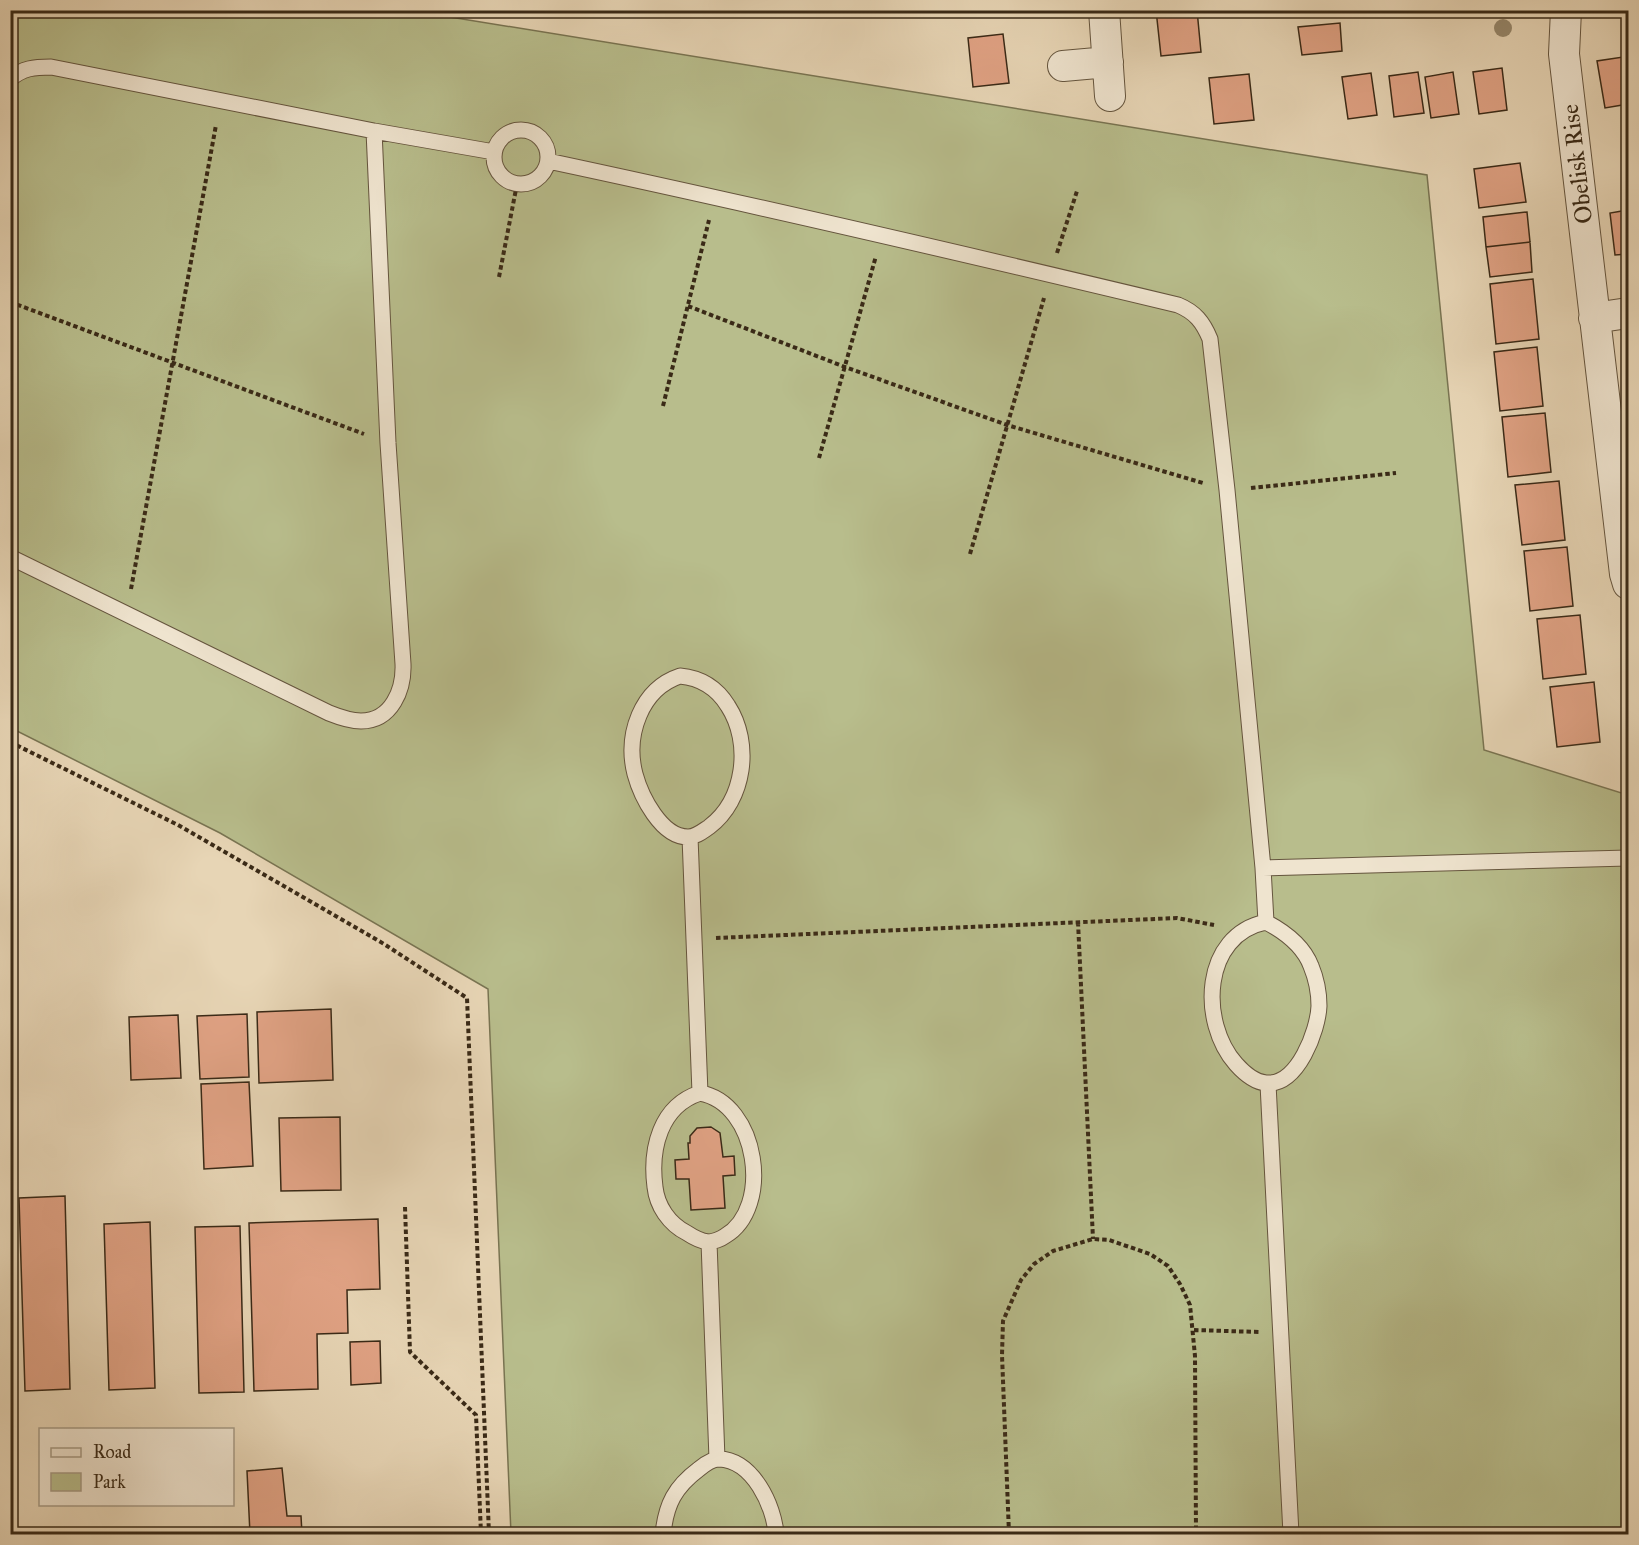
<svg xmlns="http://www.w3.org/2000/svg" width="1639" height="1545" font-family="'IM FELL Great Primer',serif">
  <style>
    .green { fill: #b8bd8c; stroke: #797452; stroke-width: 1.5 }
    .building { fill: #e0a284; stroke: #3a2a17; stroke-width: 1.5 }
    .lines { fill: none; stroke-linecap: round; stroke-linejoin: round }
    .lane-casing { stroke: #65553e; stroke-width: 17 }
    .street-casing { stroke: #65553e; stroke-width: 32 }
    .path { stroke: #3a2a17; stroke-width: 4; stroke-dasharray: 4.5 3; stroke-linecap: butt }
    .lane { stroke: #efe4cf; stroke-width: 15 }
    .street { stroke: #efe4cf; stroke-width: 30 }
    .tree { fill: #96876b }
    .labels { text-anchor: middle; dominant-baseline: central; stroke-width: 6; stroke-linejoin: round; paint-order: stroke }
    .street-label { font-size: 24px; fill: #3a2a17; stroke: #efe4cf }
  </style>
  <rect width="100%" height="100%" fill="#e7d5b5"/>
  <filter id="stains"><feTurbulence type="fractalNoise" baseFrequency=".00333" numOctaves="4"/><feColorMatrix values="0 0 0 0 .2 0 0 0 0 .09 0 0 0 0 .02 0 0 0 .5 -.17"/></filter>
  <radialGradient id="worn" r=".72"><stop offset=".6" stop-color="#630" stop-opacity="0"/><stop offset="1" stop-color="#630" stop-opacity=".3"/></radialGradient>
  <path class="green" d="M10 11H413L1427 175 1484 750 1628 795V1534H511L488 989 220 833 11 728Z"/>
  <path class="building" d="M1156 10H1197L1201 52 1161 56Z
    M1340 23 1342 51 1302 55 1298 27Z
    M1003 34 1009 83 973 87 968 38Z
    M1623 57 1624 61 1627 60 1628 73V104L1605 108 1597 61Z
    M1502 68 1507 110 1479 114 1473 72Z
    M1418 72 1424 113 1394 117 1389 76Z
    M1453 72 1459 114 1431 118 1425 77Z
    M1371 73 1377 115 1348 119 1342 77Z
    M1249 74 1254 120 1214 124 1209 78Z
    M1520 163 1526 202 1479 208 1474 169Z
    M1628 210V254L1615 255 1610 213Z
    M1527 212 1530 242 1486 247 1483 217Z
    M1530 242 1532 272 1490 277 1486 247Z
    M1533 279 1539 339 1496 344 1490 284Z
    M1537 347 1543 406 1500 411 1494 352Z
    M1545 413 1551 472 1508 477 1502 417Z
    M1559 481 1565 540 1522 545 1515 485Z
    M1567 547 1573 606 1530 611 1524 551Z
    M1580 615 1586 674 1543 679 1537 619Z
    M1594 682 1600 742 1557 747 1550 687Z
    M331 1009 333 1080 259 1083 257 1012Z
    M247 1014 249 1077 200 1079 197 1016Z
    M178 1015 181 1078 131 1080 129 1017Z
    M249 1082 253 1166 204 1169 201 1084Z
    M340 1117 341 1190 281 1191 279 1118Z
    M711 1127 720 1133 723 1157 734 1156 735 1175 723 1176 725 1208 691 1210 689 1179H676L675 1160 689 1159 688 1143H690V1136L697 1128Z
    M65 1196 70 1389 25 1391 19 1198Z
    M378 1219 380 1289 347 1290 348 1333 317 1334 318 1389 254 1391 249 1223Z
    M150 1222 155 1388 109 1390 104 1224Z
    M240 1226 244 1392 199 1393 195 1227Z
    M380 1341 381 1383 351 1385 350 1342Z
    M282 1468 287 1516H301L302 1534H250L247 1471Z"/>
  <g class="lines">
    <g class="lane-casing">
      <path id="lane" d="M10 79C23 68 34 67 51 67L374 131 494 152
        M494 157a27 27 0 1 1 54 0a27 27 0 1 1-54 0Z
        M548 161C759 206 969 255 1178 305 1195 312 1203 322 1210 339L1227 490 1263 868 1266 922
        M10 557 329 713C339 717 350 721 361 721 392 721 404 689 403 664L388 443 374 131
        M680 676C702 678 717 688 728 706 752 743 745 800 709 827 703 831 696 837 688 837 661 837 641 796 635 774 625 735 641 689 680 676Z
        M690 837 700 1093
        M1263 868 1628 858
        M1266 922C1285 932 1303 945 1311 966 1316 978 1319 992 1319 1006 1318 1030 1298 1086 1266 1083 1254 1082 1244 1073 1236 1064 1199 1022 1202 935 1266 922Z
        M1268 1084 1291 1534
        M700 1093C758 1103 773 1208 725 1236 721 1239 713 1242 708 1242 701 1241 693 1237 687 1233 669 1224 657 1206 655 1187 650 1149 660 1106 700 1093Z
        M709 1242 717 1459
        M663 1534C666 1504 675 1487 699 1469 705 1464 712 1459 719 1459 753 1460 774 1506 776 1534"/>
    </g>
    <g class="street-casing">
      <path id="street" d="M1104 10 1110 96
        M1566 10 1564 54 1625 574 1628 584
        M1063 66 1108 62
        M1594 318 1628 313"/>
    </g>
    <path class="path" d="M1057 253 1077 191
      M499 277 517 184
      M10 302 364 434
      M688 306 845 367 1007 425 1203 483
      M663 406 709 220
      M819 458 876 256
      M1251 488 1396 473
      M970 554 1044 298
      M131 589 216 125
      M10 742 178 825 384 944 467 998 489 1534
      M1078 922 1093 1239
      M716 938 1177 918 1214 925
      M405 1207 410 1352 476 1415 481 1534
      M1194 1330 1259 1332
      M1009 1534 1002 1355 1003 1321 1021 1280 1034 1264 1053 1251 1093 1239 1109 1240 1150 1254 1168 1266 1180 1284 1190 1305 1195 1356 1196 1534"/>
    <use href="#lane" class="lane"/>
    <use href="#street" class="street"/>
  </g>
  <circle class="tree" cx="1503" cy="28" r="9"/>
  <g class="labels">
    <g class="street-label">
      <text transform="translate(1577 164) rotate(-97)">Obelisk Rise</text>
    </g>
  </g>
  <rect width="1639" height="1545" fill="none" stroke="#e7d5b5" stroke-width="36"/>
  <rect x="12" y="12" width="1615" height="1521" fill="none" stroke="#3a2a17" stroke-width="3"/>
  <rect x="18" y="18" width="1603" height="1509" fill="none" stroke="#3a2a17" stroke-width="1.5"/>
  <rect x="39" y="1428" width="195" height="78" fill="#efe4cf" stroke="#a79a85" stroke-width="1.5"/>
  <rect x="51" y="1448" width="30" height="9" fill="#efe4cf" stroke="#a79a85" stroke-width="1.5"/>
  <text x="93" y="1458" font-size="18" fill="#3a2a17">Road</text>
  <rect x="51" y="1473" width="30" height="18" fill="#b8bd8c" stroke="#a79a85" stroke-width="1.5"/>
  <text x="93" y="1488" font-size="18" fill="#3a2a17">Park</text>
  <rect width="100%" height="100%" filter="url(#stains)"/>
  <rect width="100%" height="100%" fill="url(#worn)"/>
</svg>
